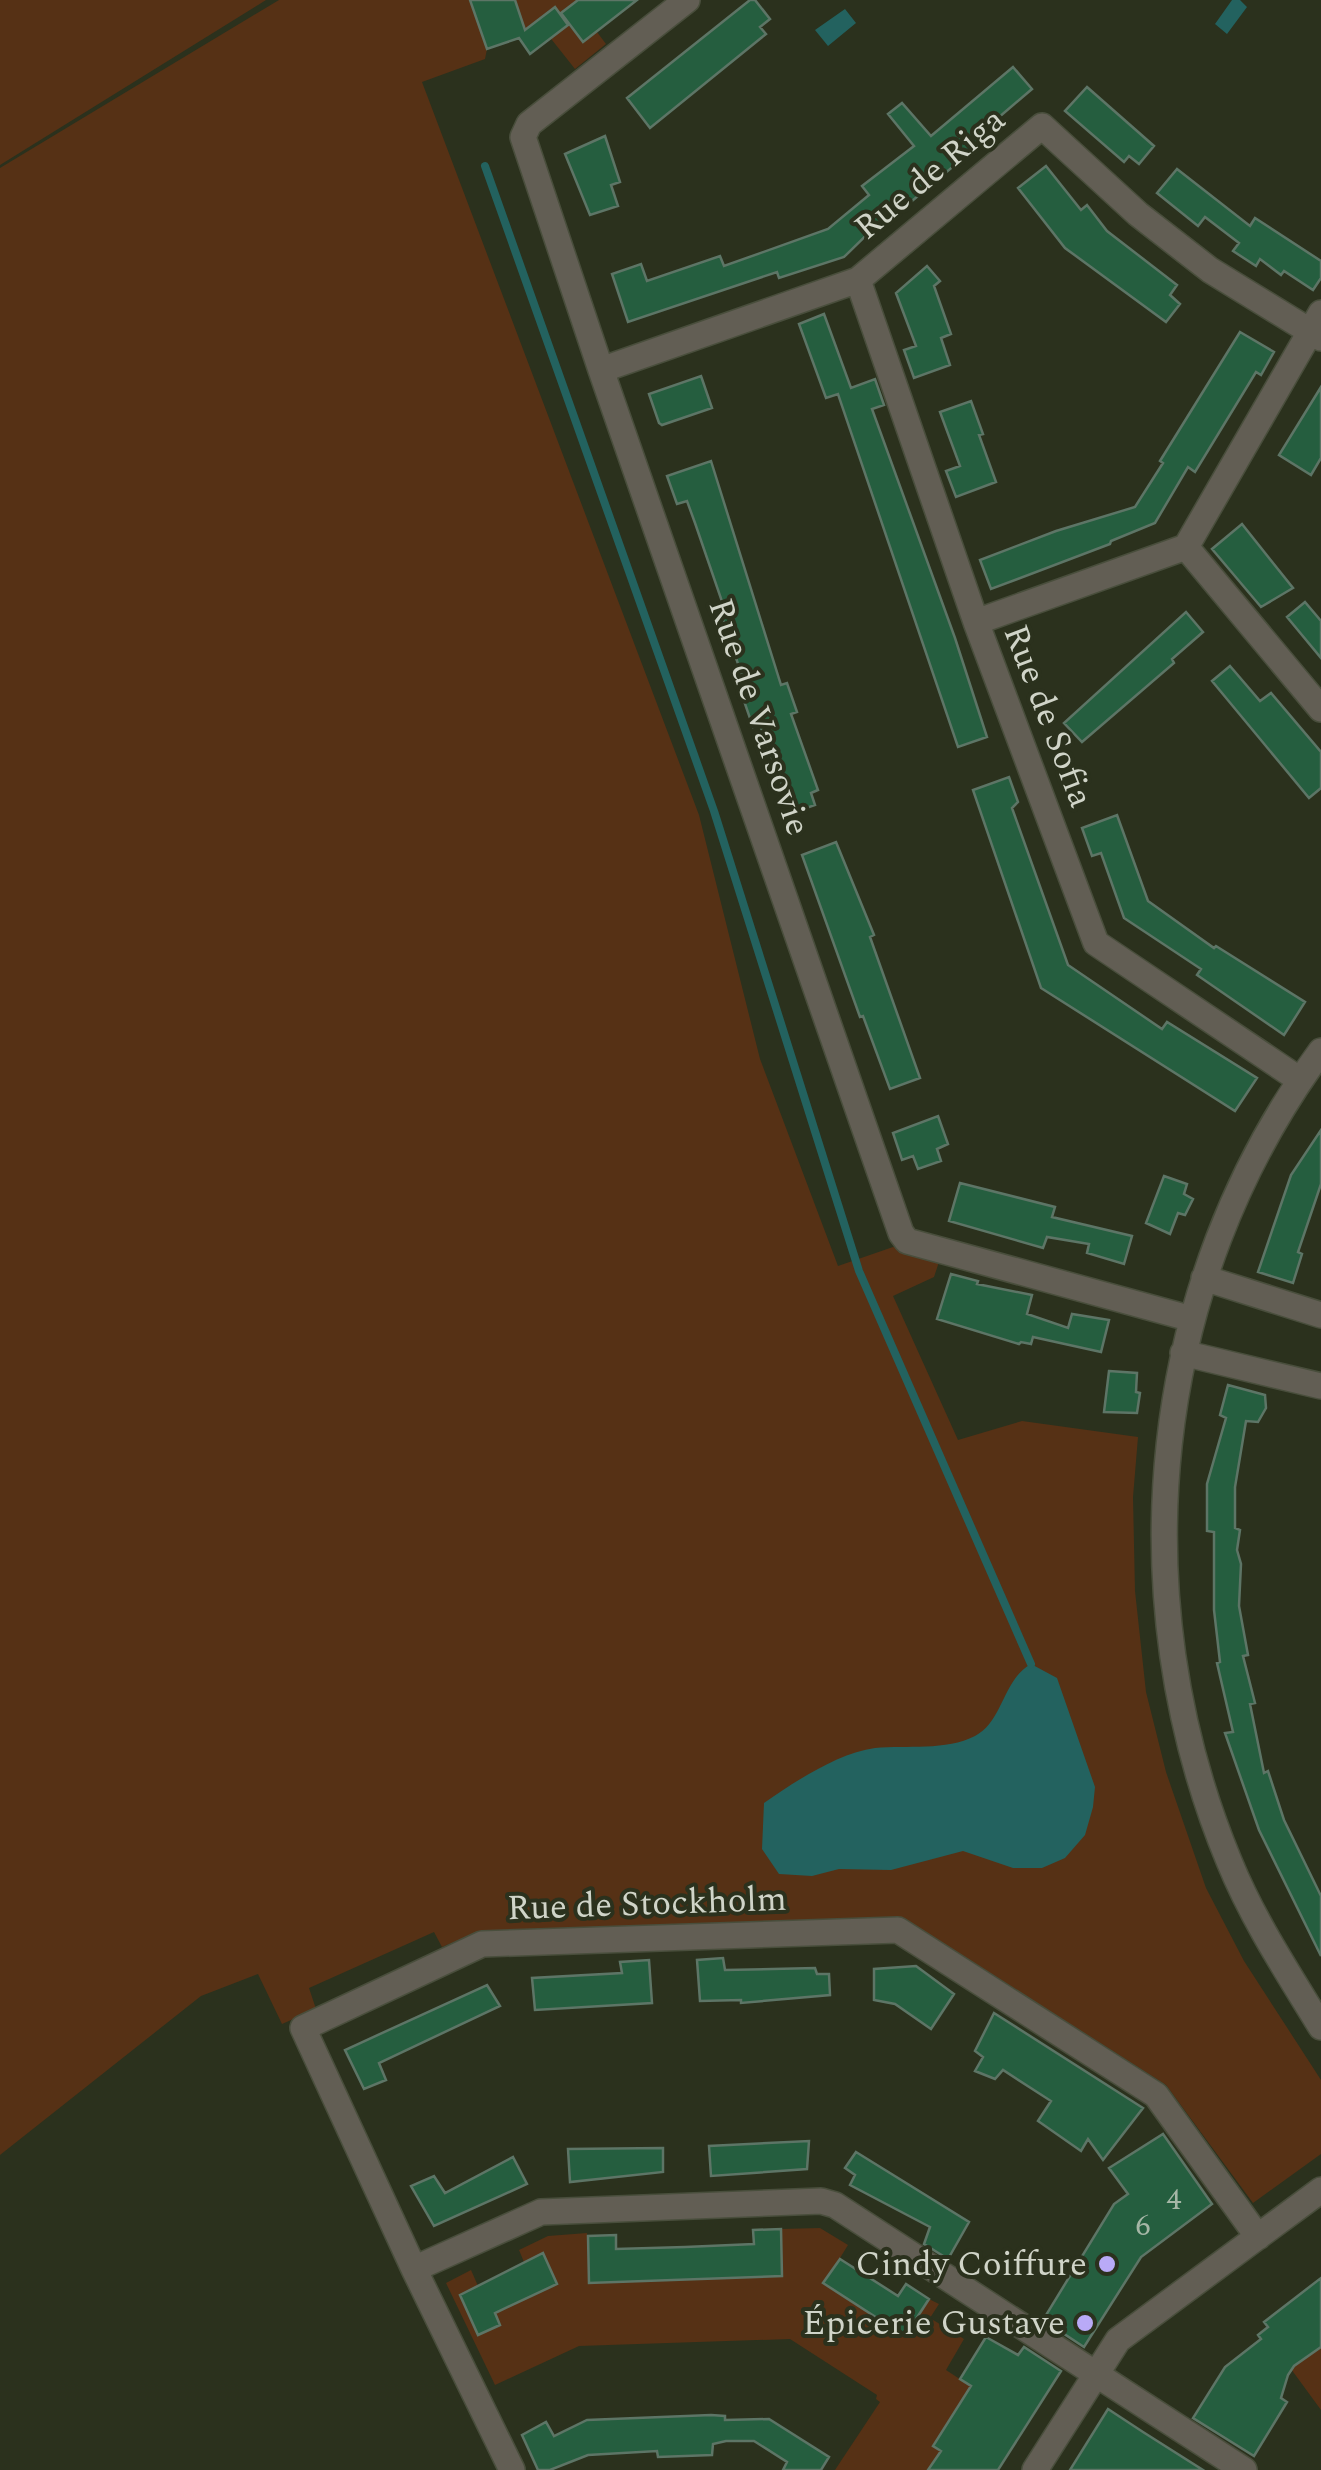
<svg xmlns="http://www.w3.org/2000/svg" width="1321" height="2470" font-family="Spectral,serif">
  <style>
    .green { fill: #563115 }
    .water { fill: #23625f }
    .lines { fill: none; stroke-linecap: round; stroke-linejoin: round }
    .stream { stroke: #23625f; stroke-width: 8 }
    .building { fill: #255e3f; stroke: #5d7566; stroke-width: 2.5 }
    .street-casing { stroke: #494e3c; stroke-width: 28 }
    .street { stroke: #625e54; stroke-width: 25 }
    .poi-dot { fill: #b9aaf7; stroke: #2b311d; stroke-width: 4 }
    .labels { text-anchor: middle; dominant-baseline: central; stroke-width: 8; stroke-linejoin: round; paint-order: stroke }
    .number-label { font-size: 30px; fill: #a5b6a6 }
    .street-label { font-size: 35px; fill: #d0d4c8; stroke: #2b311d }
    .poi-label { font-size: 35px; fill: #d0d4c8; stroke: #2b311d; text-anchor: end }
  </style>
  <rect width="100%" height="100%" fill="#2b311d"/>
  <path class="green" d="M0 0H266L0 165Z
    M279 0H470L487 49 485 59 422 82 699 815 760 1059 838 1266 893 1247 940 1259 934 1277 893 1296 958 1440 1022 1421 1138 1437 1133 1497 1135 1591 1146 1692 1166 1772 1206 1888 1244 1961 1321 2080V2154L1253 2203 1166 2085 902 1917 476 1933 442 1947 434 1932 309 1988 316 2009 282 2024 258 1974 201 1996 0 2155V168Z
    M515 0H578L560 14 555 8 556 28 565 21 583 42 597 32 606 44 575 69 537 21 525 30Z
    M820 2228 848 2245 824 2284 904 2336 929 2299 939 2304 930 2318 964 2339 946 2370 984 2395 928 2470H835L880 2402 876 2399 877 2395 790 2339 579 2346 495 2385 446 2283 471 2270 478 2286 460 2295 479 2335 500 2325 492 2308 502 2310 557 2284 543 2254 524 2262 519 2250 548 2236 587 2233 589 2282 782 2276 781 2229Z
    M1321 2347V2410L1291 2369Z"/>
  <path class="water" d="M1232 0H1240L1247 7 1227 34 1215 24Z
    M845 9 856 23 828 46 815 30Z
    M1031 1664 1057 1678 1095 1787 1093 1807 1085 1835 1065 1858 1042 1868H1013L963 1851 891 1870 839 1869 812 1876 779 1874 762 1849 764 1803C794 1782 838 1753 875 1748 907 1745 946 1751 975 1736 1003 1722 1003 1679 1031 1664Z"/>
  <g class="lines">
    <path class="stream" d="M485 166 714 811 859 1271 1031 1664"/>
  </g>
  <path class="building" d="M470 0H515L525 30 555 7 568 25 530 54 519 38 487 49Z
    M578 0H637L583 42 561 13Z
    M750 0H755L770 19 760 27 766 34 650 128 627 98Z
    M1013 67 1032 89 984 130 991 139 971 156 969 153 899 212 895 207 844 257 779 278 777 272 628 322 612 274 641 264 647 281 720 256 724 266 828 229 869 195 862 186 914 146 888 114 902 103 931 136Z
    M1087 87 1154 146 1139 164 1129 156 1124 162 1065 111Z
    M605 136 620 182 611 185 618 206 590 215 565 154Z
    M1046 166 1081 210 1087 205 1107 231 1177 285 1170 295 1180 304 1166 322 1065 248 1018 188Z
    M1177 169 1250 226 1255 218 1321 261V278L1313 290 1284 271 1281 275 1260 259 1256 266 1233 251 1239 243 1205 217 1198 226 1157 193Z
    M927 266 940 281 934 286 951 334 941 338 950 365 914 378 904 350 916 346 896 293Z
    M824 314 851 388 875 379 884 405 872 409 955 638 987 737 958 747 838 394 826 398 799 324Z
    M1240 332 1274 352 1261 375 1256 372 1195 472 1188 467 1155 523 1111 541 1110 544 991 589 980 560 1056 531 1135 507 1163 463 1160 461Z
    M701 376 712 408 662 425 659 423 649 394Z
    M1321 387V458L1311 475 1279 455Z
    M971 401 983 434 979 435 996 482 956 497 946 471 960 466 940 412Z
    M711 461 781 685 787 683 797 712 791 714 818 790 811 793 815 805 792 813 760 725 753 727 743 698 749 696 722 617 727 616 695 523 687 501 677 504 667 476Z
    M1242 524 1293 588 1261 607 1212 549Z
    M1305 602 1321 621V658L1287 617Z
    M1186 612 1203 632 1172 659 1174 663 1082 742 1064 723Z
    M1230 666 1260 701 1271 693 1321 752V788L1309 798 1212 681Z
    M1009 777 1018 802 1012 808 1068 965 1162 1029 1167 1022 1257 1078 1235 1111 1041 988 973 790Z
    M1117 815 1148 901 1214 948 1216 946 1305 1002 1284 1035 1197 975 1201 969 1124 918 1101 853 1092 856 1082 828Z
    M836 842 874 935 870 937 920 1078 890 1089 863 1016 860 1017 802 855Z
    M938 1116 948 1144 937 1149 941 1161 918 1169 913 1156 902 1160 893 1133Z
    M1321 1130V1184L1298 1252 1302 1254 1293 1283 1258 1272 1291 1175Z
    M1164 1176 1187 1184 1184 1194 1193 1199 1185 1215 1178 1213 1170 1234 1146 1223Z
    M960 1183 1055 1207 1052 1217 1132 1236 1124 1264 1087 1253 1089 1244 1047 1237 1043 1248 949 1221Z
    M951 1274 978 1281 977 1284 1032 1295 1027 1314 1068 1328 1072 1314 1109 1320 1101 1352 1033 1337 1031 1344 1021 1342 1019 1344 937 1319Z
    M1109 1371 1137 1373 1136 1392 1140 1393 1137 1413 1104 1412Z
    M1228 1385 1265 1395 1266 1408 1258 1422 1246 1421 1235 1487V1528L1240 1530 1237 1550 1241 1564 1239 1606 1248 1655 1243 1656 1255 1703 1250 1704 1264 1773 1268 1771 1284 1820 1321 1896V1956L1259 1830 1225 1733 1233 1732 1217 1663 1220 1662 1214 1610V1532L1207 1531V1484L1226 1418 1220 1415Z
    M723 1958 725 1970 815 1968 817 1974H829L830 1995 741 2003V2000L700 2001 697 1960Z
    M649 1960 652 2003 535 2010 532 1978 622 1973 620 1962Z
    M916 1966 954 1994 931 2029 895 2004 874 2000V1969Z
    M487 1985 500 2006 379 2063 386 2080 364 2089 345 2050Z
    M994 2013 1143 2108 1103 2160 1088 2139 1081 2151 1038 2121 1051 2101 1003 2070 995 2079 975 2071 983 2057 975 2051Z
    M1163 2134 1212 2204 1141 2257 1084 2347 1043 2320 1114 2204 1128 2194 1109 2168Z
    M809 2141 807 2169 711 2176 709 2146Z
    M663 2148V2172L570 2182 568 2149Z
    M856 2152 969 2222 948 2259 924 2244 930 2227 850 2185 855 2175 845 2168Z
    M513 2157 527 2184 434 2226 411 2186 434 2176 445 2193Z
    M781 2229 782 2276 589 2283 588 2236 616 2235V2249L685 2247 754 2244 753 2230Z
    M543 2253 557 2284 495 2313 500 2325 478 2335 460 2295Z
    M840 2259 898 2296 906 2284 929 2299 905 2336 823 2283Z
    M1321 2278V2347L1294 2366 1288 2375 1281 2398 1287 2402 1254 2456 1193 2418 1225 2367 1261 2339 1258 2335 1268 2327 1264 2322Z
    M986 2337 1018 2355 1024 2347 1061 2371 998 2470H928L941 2451 933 2446 971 2386 960 2379Z
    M1108 2409 1143 2432 1203 2470H1070Z
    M711 2415 725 2416V2420L769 2419 829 2457 821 2470H783L787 2462 754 2441H726L713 2444 712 2455 658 2457 657 2451 588 2455 550 2470H538L522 2435 546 2422 554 2436 587 2420Z"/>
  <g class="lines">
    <g class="street-casing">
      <path id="street" d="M687 0 529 124 523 137 601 370 901 1233 907 1241 1192 1319
        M858 280 976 622 1096 943 1300 1080
        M601 370 858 280 1042 126 1138 214 1210 270 1321 338
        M1186 547 1321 709
        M976 622 1186 547 1321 313
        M1321 1051C1149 1284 1119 1596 1229 1861 1253 1920 1288 1973 1321 2027
        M1204 1278 1321 1315
        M1183 1353 1321 1386
        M414 2269 541 2212 821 2201 835 2205 1244 2470
        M512 2470 414 2269 303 2028 482 1944 898 1930 1156 2095 1258 2237
        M1035 2470 1118 2340 1321 2190"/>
    </g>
    <use href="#street" class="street"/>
  </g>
  <g class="poi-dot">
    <circle cx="1107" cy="2264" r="10"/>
    <circle cx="1085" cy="2323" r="10"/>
  </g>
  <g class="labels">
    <g class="number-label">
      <text x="1174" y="2200">4</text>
      <text x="1143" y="2226">6</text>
    </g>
    <g class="street-label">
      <text transform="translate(930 174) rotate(-40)">Rue de Riga</text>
      <text transform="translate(1048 716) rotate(69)">Rue de Sofia</text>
      <text transform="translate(759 717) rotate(71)">Rue de Varsovie</text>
      <text transform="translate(647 1904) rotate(-2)">Rue de Stockholm</text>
    </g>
    <g class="poi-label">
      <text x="1087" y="2264">Cindy Coiffure</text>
      <text x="1065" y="2323">Épicerie Gustave</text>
    </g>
  </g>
</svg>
